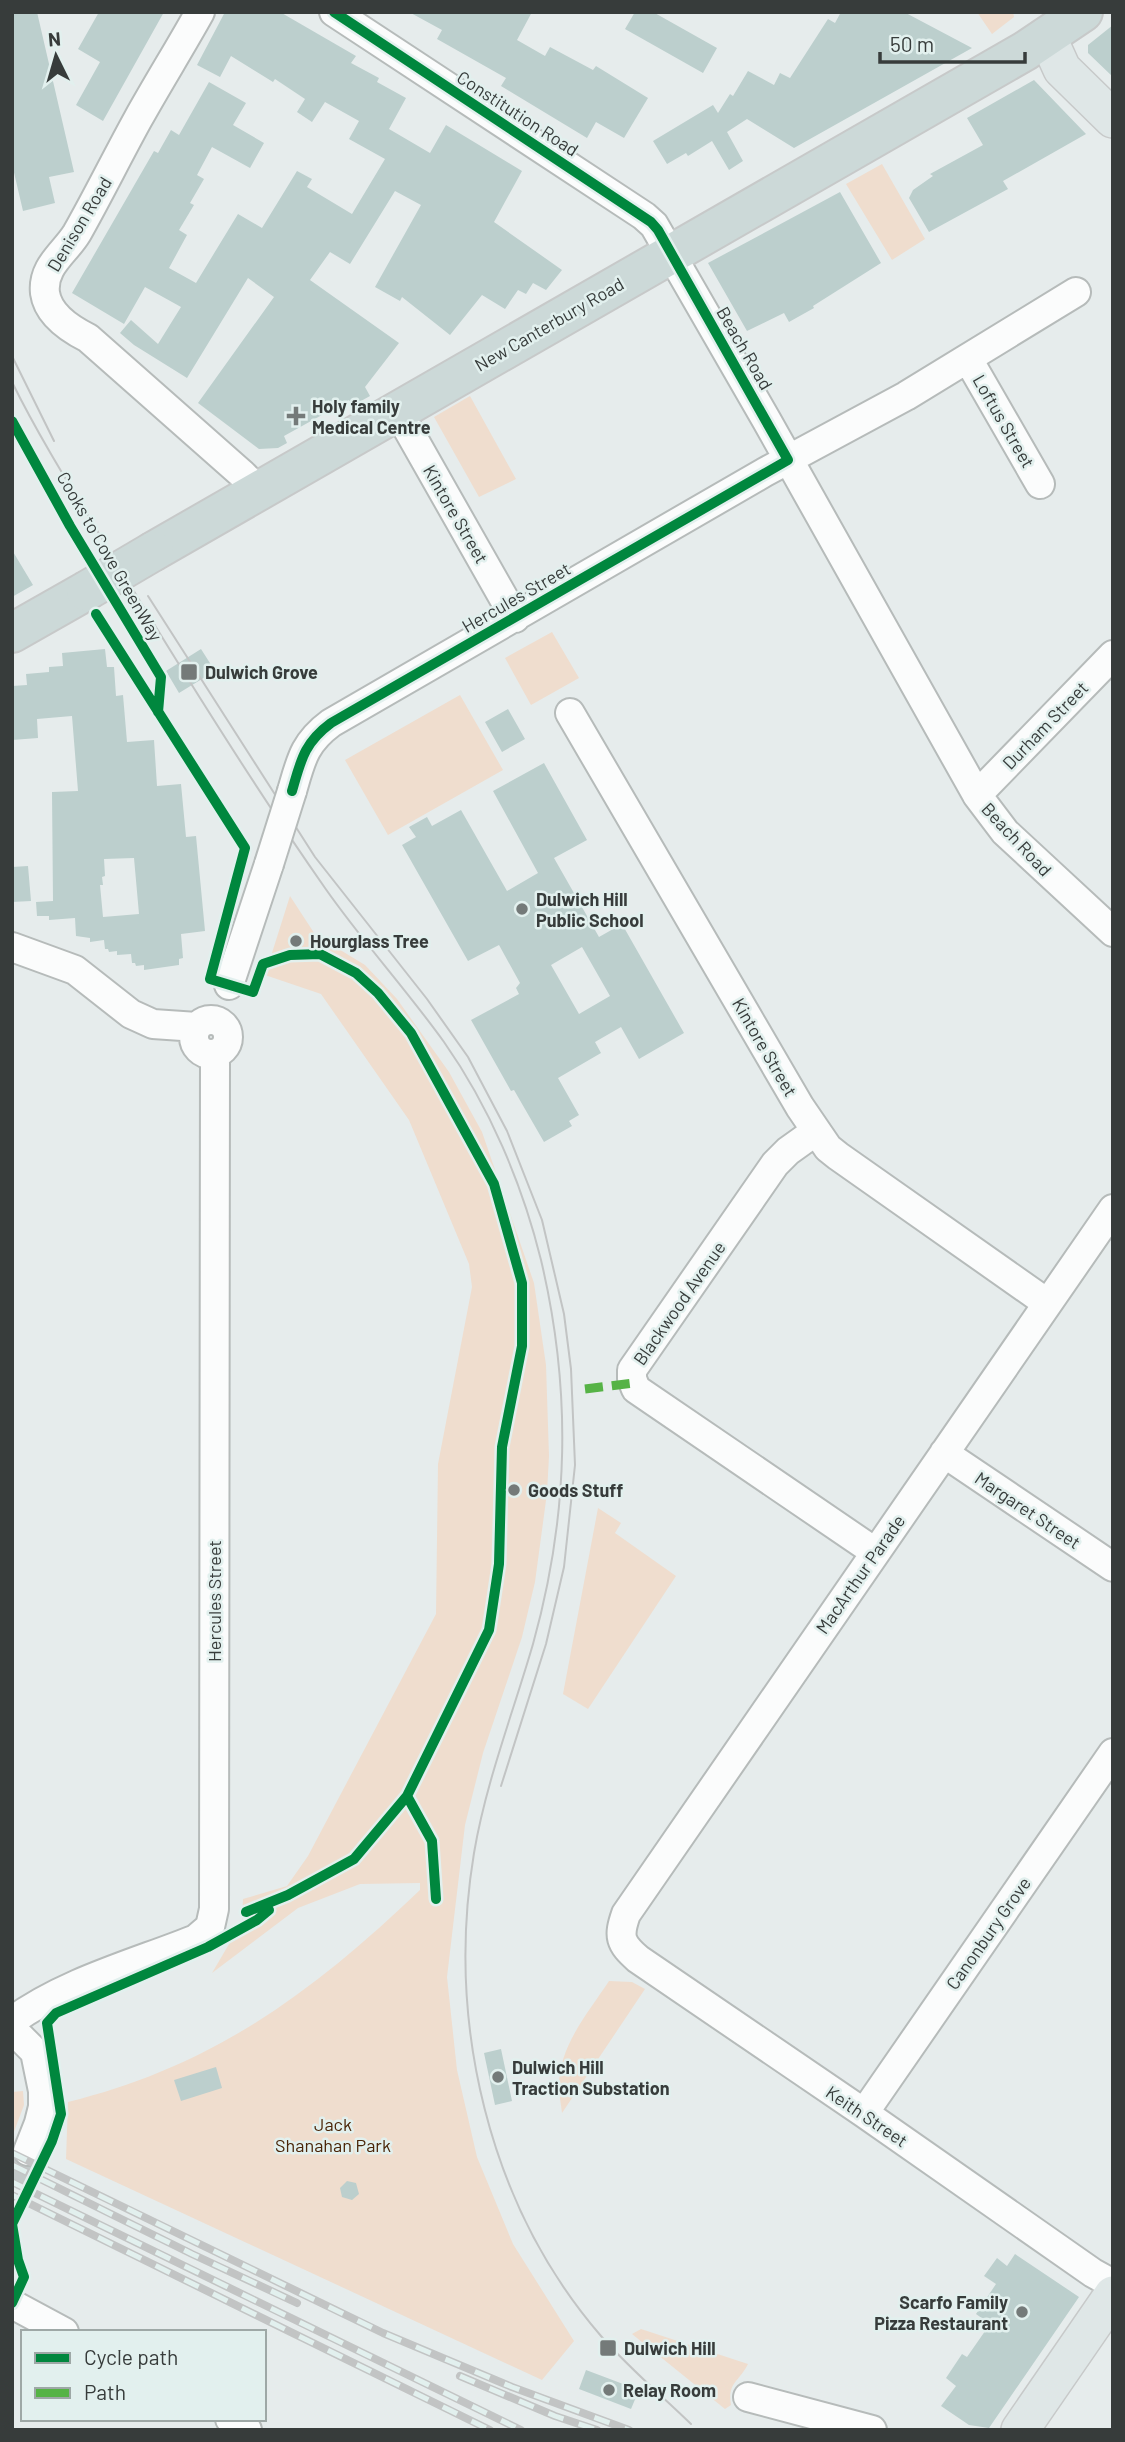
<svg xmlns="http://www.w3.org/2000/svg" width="1125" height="2442" font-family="Barlow,sans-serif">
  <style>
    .green { fill: #efddce }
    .building { fill: #bccfcd; fill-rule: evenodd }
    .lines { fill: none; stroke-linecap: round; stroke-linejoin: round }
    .minor-tunnel { stroke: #c3c9c9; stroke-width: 28; stroke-dasharray: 28 14; stroke-linecap: butt }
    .minor-casing { stroke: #b6bbba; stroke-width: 32 }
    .major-casing { stroke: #c7c9c9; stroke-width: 40 }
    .highway-casing { stroke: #c7c9c9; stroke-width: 42 }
    .minor { stroke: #fbfcfc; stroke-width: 28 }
    .major { stroke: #dfe7e7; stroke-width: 37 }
    .highway { stroke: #ccd9d8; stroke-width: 38 }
    .tram { stroke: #c2c4c4; stroke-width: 2 }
    .rail-casing { stroke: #c2c4c4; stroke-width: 8 }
    .rail { stroke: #e2f0ee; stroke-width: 5; stroke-dasharray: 16; stroke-linecap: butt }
    .minor-bridge-casing { stroke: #b6bbba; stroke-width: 32; stroke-linecap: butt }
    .highway-bridge-casing { stroke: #c7c9c9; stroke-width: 42; stroke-linecap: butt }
    .minor-bridge { stroke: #fbfcfc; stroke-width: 28 }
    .highway-bridge { stroke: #ccd9d8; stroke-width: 38 }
    .quiet { stroke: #56b346; stroke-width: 9; stroke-dasharray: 18 9; stroke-linecap: butt }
    .cycleway-casing { stroke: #e2f0ee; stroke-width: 15 }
    .cycleway { stroke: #00873e; stroke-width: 10 }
    .poi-dot { fill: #747a79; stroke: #e2f0ee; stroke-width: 2.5 }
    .labels { text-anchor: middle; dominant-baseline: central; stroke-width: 5; stroke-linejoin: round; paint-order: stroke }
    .street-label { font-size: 18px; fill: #373c3b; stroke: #e2f0ee }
    .poi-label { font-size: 18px; font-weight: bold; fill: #373c3b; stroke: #e2f0ee; text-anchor: start }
    .park-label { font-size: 18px; fill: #4a2508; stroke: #e2f0ee }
  </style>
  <rect width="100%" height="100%" fill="#e6ecec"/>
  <path class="green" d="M977 12H1013L1014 17 992 34Z
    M882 164 925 239 892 260 846 184Z
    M470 396 516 479 479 497 434 417Z
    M552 632 579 678 531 705 505 658Z
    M460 695 503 770 388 835 345 760Z
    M290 896 320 942 337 948 365 965 397 999 449 1072 482 1132 534 1283 546 1365 549 1456 547 1493 535 1582 522 1637 483 1753 465 1825 447 1977 457 2070 477 2157 513 2244 574 2341 542 2380 66 2159 68 2102C214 2066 313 1992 420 1890V1883L360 1884 298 1908 212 1973 242 1922 243 1899 287 1886 308 1856 436 1614 438 1464 472 1287 469 1264 409 1120 321 994 265 975Z
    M598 1508 621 1523 615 1533 676 1576 588 1709 563 1694Z
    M609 1981 632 1982 645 1989 562 2113C561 2104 559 2095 559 2086 559 2046 588 2013 609 1981Z
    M23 2091 24 2105 12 2137V2092Z
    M641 2329 748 2364C739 2382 727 2383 731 2405L725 2409 632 2334Z"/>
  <path class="building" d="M12 12H37L74 172 49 177 55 203 23 211 12 164Z
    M99 12H164L103 121 76 105 100 62 78 49Z
    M225 12H280L356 56 351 63 379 78 377 82 406 98 389 129 430 153 446 125 522 171 494 222 562 270 546 290 533 283 526 294 518 290 505 309 482 295 450 335 402 297 400 301 375 287 421 205 395 191 350 264 330 252 310 280 399 343 365 387 370 396 352 406 349 400 284 436 287 443 278 448 259 449 198 403 274 297 248 278 187 378 134 345 120 333 131 320 158 344 181 307 145 287 124 324 72 293 154 151 158 153 171 130 179 135 209 82 246 103 233 125 264 143 250 168 212 147 197 175 204 179 190 203 194 205 179 230 187 235 169 268 196 283 238 214 262 228 297 171 312 179 307 187 352 214 385 159 349 139 359 121 325 102 312 122 297 112 305 99 275 79 273 82 231 56 220 77 197 65Z
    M409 12H532L517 40 545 56 550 47 593 70 596 66 648 98 624 138 596 122 587 138 501 86 506 78 437 39 442 30Z
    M635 12H653L717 48 703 73 625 29Z
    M841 12H904L972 48 794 148 747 119 727 132 743 161 729 170 712 141 688 156 686 153 667 164 653 141 713 105 718 113 730 94 733 96 748 71 774 85 780 73 790 78 828 19 835 23Z
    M1113 25V77L1088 53V45Z
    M1034 80 1086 134 1003 181 1008 189 929 232 909 198 913 190 933 176 930 174 983 145 967 118Z
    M840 192 881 263 813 306 814 308 789 322 784 313 747 331 708 263Z
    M12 550 33 585 12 597Z
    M105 649 107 667H114L116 696 123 695 127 742 154 740 157 786 181 784 186 837 196 836 205 931 181 934 183 958 179 959V965L144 970V965L136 966 135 963H132L131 954 117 955V951L109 952 108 949H105L104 940 90 942V938L76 936 75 918 49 920V916H37L36 902 53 901 52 792 78 791 72 716 37 719 38 738 12 740V686L27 685 26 674 49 672V667L63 666 62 653ZM134 858 139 914 103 917 100 885H103L102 877 105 876 104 859Z
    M201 649 215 671 179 693 166 671Z
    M508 709 525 739 502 752 485 722Z
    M544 763 587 840 554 858 599 937 622 924 684 1033 639 1059 621 1027 595 1042 601 1053 558 1078 579 1115 569 1121 572 1126 544 1142 514 1090 511 1091 471 1020 519 994 516 988 520 983 499 945 468 961 402 845 416 837 409 827 427 817 432 826 461 810 507 891 538 873 493 791ZM582 947 610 996 579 1014 551 965Z
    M28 866 31 901 12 902V867Z
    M501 2049 512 2101 495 2105 484 2053Z
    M216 2067 222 2088 181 2101 174 2080Z
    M347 2181 356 2183 359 2194 352 2200 342 2197 340 2188Z
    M1015 2254 1079 2297 989 2428 969 2425 941 2406 956 2386 946 2378 962 2354 967 2357 990 2324 976 2314 996 2284 984 2276 997 2258 1007 2266Z
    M586 2370 639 2390 631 2409 579 2389Z"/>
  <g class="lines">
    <path class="minor-tunnel" d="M12 2184 28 2151"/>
    <g class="minor-casing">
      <path id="minor" d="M200 12C180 48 158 83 138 119 117 157 98 196 77 233 65 253 42 266 45 293 48 314 70 329 88 338L242 474 258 490
        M334 12 644 216 654 225 767 421 977 795 1005 832 1113 932
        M968 359 1040 484
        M397 410 515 618
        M570 713 800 1107 828 1148 838 1156 1047 1303
        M292 791C301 760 304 743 331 723L765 472 906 396 1076 292
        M977 795 1113 655
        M12 947 75 970 131 1014 153 1024 197 1027
        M229 985 269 864
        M194 1037a17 17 0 1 1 34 0a17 17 0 1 1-34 0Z
        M816 1131 788 1151 775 1164 632 1370V1379L636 1389 875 1552
        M1113 1209 626 1914C618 1937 620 1943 638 1959L864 2113 1093 2273 1113 2284
        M944 1453 1113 1567
        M12 2021C65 1982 136 1963 196 1939L210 1927 214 1909 215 1055
        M12 2029 35 2052 43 2091V2107L39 2123 28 2151
        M864 2113 1113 1753
        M12 2304 64 2332
        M748 2397 872 2430
        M230 2419 247 2430"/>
    </g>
    <g class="major-casing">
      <path id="major" d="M1047 36 1062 69 1113 119
        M1020 2430 1113 2295"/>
    </g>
    <g class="highway-casing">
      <path id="highway" d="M154 551 1025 51 1083 12
        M12 633 86 591"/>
    </g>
    <use href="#minor" class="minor"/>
    <use href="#major" class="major"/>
    <use href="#highway" class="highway"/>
    <path class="tram" d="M12 356 54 441
      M12 382C44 447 84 508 121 570 186 677 253 785 325 888 362 941 406 989 444 1042 489 1106 522 1183 541 1260 572 1391 569 1515 533 1644 513 1713 486 1782 474 1853 446 2022 488 2205 601 2336 628 2367 661 2395 691 2424
      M148 596 315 857 427 999 468 1057 507 1131 542 1220 564 1314 571 1369 575 1465 564 1567 546 1644 501 1786"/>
    <g class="rail-casing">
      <path id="rail" d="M12 2153 383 2333 512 2387 629 2430
        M12 2165 192 2254 297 2303
        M12 2182 521 2430
        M12 2195 490 2430
        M460 2376 555 2416 597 2430"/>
    </g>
    <use href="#rail" class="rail"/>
    <g class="minor-bridge-casing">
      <path id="minor-bridge" d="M269 864 292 791"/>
    </g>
    <g class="highway-bridge-casing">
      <path id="highway-bridge" d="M86 591 154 551"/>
    </g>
    <use href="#minor-bridge" class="minor-bridge"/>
    <use href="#highway-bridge" class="highway-bridge"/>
    <path class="quiet" d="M585 1389 634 1383"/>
    <g class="cycleway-casing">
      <path id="cycleway" d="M12 421 70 526 161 677 158 712
        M96 614 245 848 210 979 253 992 263 964 290 955 320 954 356 973 378 993 411 1033 494 1184 522 1283V1346L502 1447 499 1564 489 1630 407 1796 354 1859 288 1895 246 1912
        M292 791C301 760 304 743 331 723L788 460 658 230 651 222 334 12
        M407 1796 432 1841 436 1899
        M12 2303 24 2277 18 2260 12 2224 52 2141 61 2114 47 2023 56 2013 208 1947 257 1920 269 1910"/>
    </g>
    <use href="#cycleway" class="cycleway"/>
  </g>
  <g class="poi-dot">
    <path d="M292.5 405.5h7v7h7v7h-7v7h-7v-7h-7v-7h7z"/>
    <rect x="180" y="663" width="18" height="18" rx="3.5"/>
    <circle cx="522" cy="909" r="7"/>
    <circle cx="296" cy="941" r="7"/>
    <circle cx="514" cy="1490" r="7"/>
    <circle cx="498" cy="2077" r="7"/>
    <circle cx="1022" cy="2312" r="7"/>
    <rect x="599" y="2339" width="18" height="18" rx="3.5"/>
    <circle cx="609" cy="2390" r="7"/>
  </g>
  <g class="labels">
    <g class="street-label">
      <text transform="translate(518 113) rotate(33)">Constitution Road</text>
      <text transform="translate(79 224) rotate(-59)">Denison Road</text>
      <text transform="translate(549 324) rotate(-30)">New Canterbury Road</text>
      <text transform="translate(745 348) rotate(60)">Beach Road</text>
      <text transform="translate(1004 421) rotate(60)">Loftus Street</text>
      <text transform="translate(456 514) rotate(60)">Kintore Street</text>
      <text transform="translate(110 556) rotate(60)">Cooks to Cove GreenWay</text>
      <text transform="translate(516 597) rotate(-30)">Hercules Street</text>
      <text transform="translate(1045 725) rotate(-46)">Durham Street</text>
      <text transform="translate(1017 839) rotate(47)">Beach Road</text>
      <text transform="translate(765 1047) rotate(60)">Kintore Street</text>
      <text transform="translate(679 1303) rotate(-55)">Blackwood Avenue</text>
      <text transform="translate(1028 1510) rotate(34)">Margaret Street</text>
      <text transform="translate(860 1574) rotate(-55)">MacArthur Parade</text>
      <text transform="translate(214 1601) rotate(-90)">Hercules Street</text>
      <text transform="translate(988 1933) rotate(-55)">Canonbury Grove</text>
      <text transform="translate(867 2116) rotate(34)">Keith Street</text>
    </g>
    <g class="poi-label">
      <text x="312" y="406">Holy family<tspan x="312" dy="21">Medical Centre</tspan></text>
      <text x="205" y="672">Dulwich Grove</text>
      <text x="536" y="899">Dulwich Hill<tspan x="536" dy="21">Public School</tspan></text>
      <text x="310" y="941">Hourglass Tree</text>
      <text x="528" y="1490">Goods Stuff</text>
      <text x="512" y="2067">Dulwich Hill<tspan x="512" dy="21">Traction Substation</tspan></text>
      <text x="1008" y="2302" text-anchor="end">Scarfo Family<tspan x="1008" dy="21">Pizza Restaurant</tspan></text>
      <text x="624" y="2348">Dulwich Hill</text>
      <text x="623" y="2390">Relay Room</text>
    </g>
    <g class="park-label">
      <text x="333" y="2124">Jack<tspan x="333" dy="21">Shanahan Park</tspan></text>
    </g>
  </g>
  <rect width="1125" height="2442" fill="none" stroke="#373c3b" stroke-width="28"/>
  <rect x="21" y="2330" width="245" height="91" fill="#e2f0ee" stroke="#9ea8a6" stroke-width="2"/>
  <rect x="35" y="2353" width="35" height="10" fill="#00873e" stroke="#9ea8a6" stroke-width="2"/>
  <text x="84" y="2365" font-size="21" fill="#373c3b">Cycle path</text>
  <rect x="35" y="2388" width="35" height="10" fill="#56b346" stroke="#9ea8a6" stroke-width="2"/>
  <text x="84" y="2400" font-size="21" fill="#373c3b">Path</text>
  <g transform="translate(56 56) rotate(355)" stroke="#e2f0ee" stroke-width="5" paint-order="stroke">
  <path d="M0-5L12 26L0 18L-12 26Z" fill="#373c3b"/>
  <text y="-10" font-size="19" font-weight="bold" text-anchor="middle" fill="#373c3b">N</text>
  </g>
  <path d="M880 52v10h145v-10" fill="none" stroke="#373c3b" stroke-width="3.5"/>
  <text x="890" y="52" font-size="21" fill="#373c3b" stroke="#e2f0ee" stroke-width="5" paint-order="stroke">50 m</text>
</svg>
